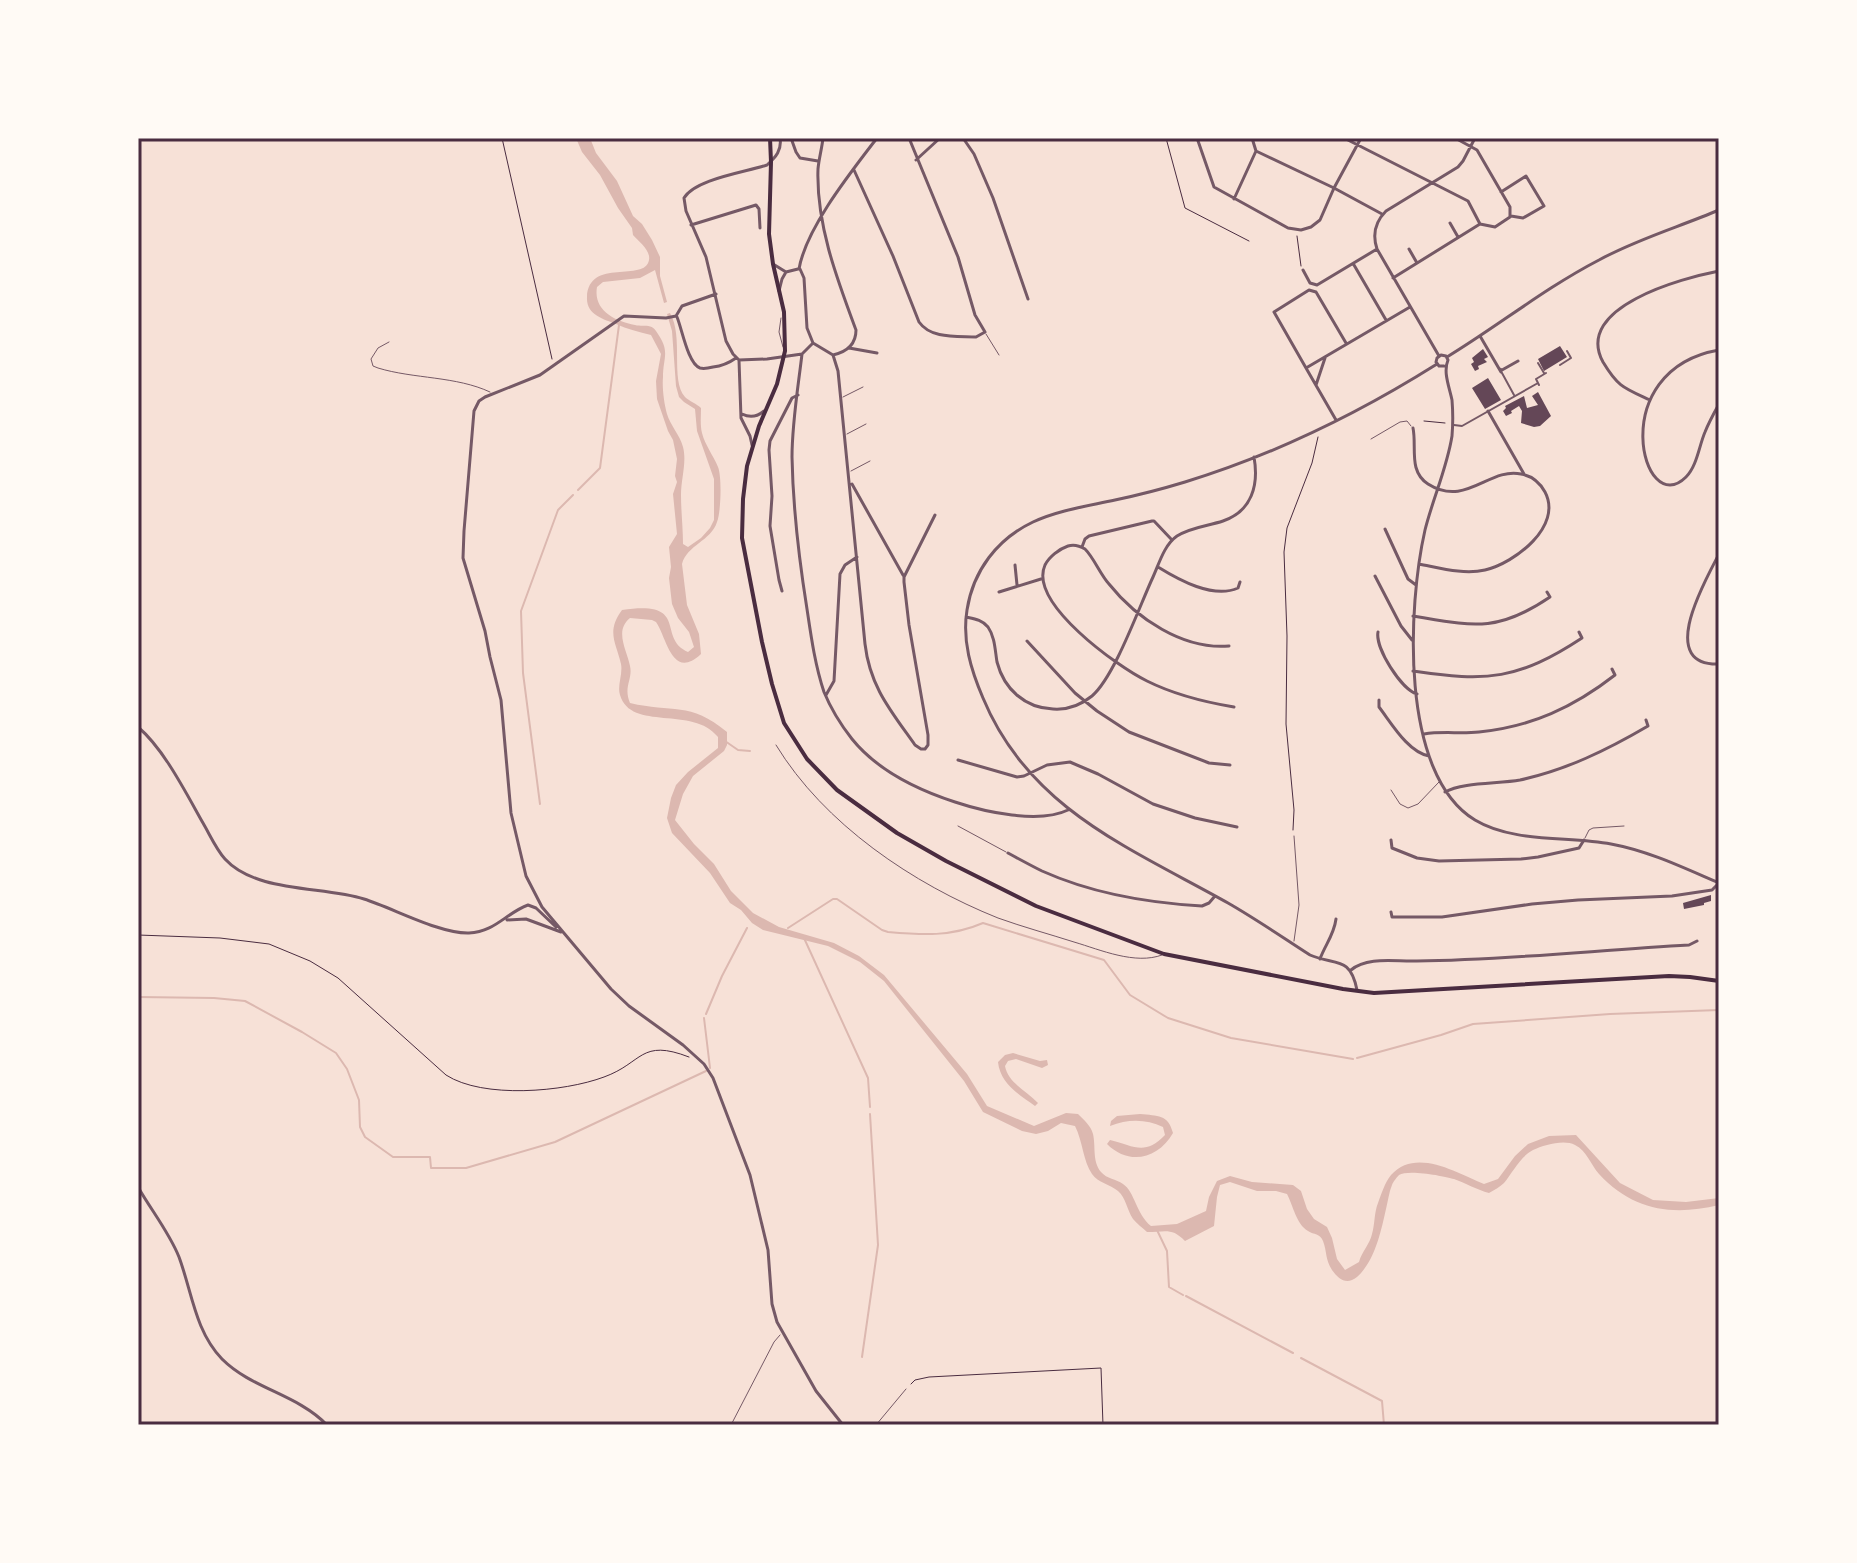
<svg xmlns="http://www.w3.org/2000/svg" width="1857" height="1563" font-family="'Zilla Slab',serif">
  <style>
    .water { fill: #dcb8b0 }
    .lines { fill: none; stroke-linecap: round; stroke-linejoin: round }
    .stream { stroke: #dcb8b0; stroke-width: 2 }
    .building { fill: #644757 }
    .path { stroke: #4a2c40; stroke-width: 1 }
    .service { stroke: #755966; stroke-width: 1 }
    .pedestrian { stroke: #755966; stroke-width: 2 }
    .minor { stroke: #755966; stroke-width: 3 }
    .tertiary { stroke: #755966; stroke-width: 3 }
    .secondary { stroke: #4a2c40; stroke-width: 4 }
    .neatline { fill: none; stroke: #4a2c40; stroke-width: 3 }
  </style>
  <rect width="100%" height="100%" fill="#f7e1d7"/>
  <path class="water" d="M576 138H590L596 153 617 181 633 216 642 224 652 240 660 257V276L667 302 664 303 655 270 640 278 603 282 597 287C593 310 614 321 635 325 643 327 651 323 656 331 671 352 663 356 663 377 662 388 664 403 667 414 670 425 680 435 683 447 687 462 681 479 681 495 681 511 683 528 683 544L688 547 701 538 710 528 714 520V479L697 431 695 409 684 402 679 397 676 386 672 331 667 314 670 313C684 337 670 380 685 397 689 401 697 404 701 408 701 416 700 425 702 433 705 445 713 455 718 467 722 477 721 512 717 522 711 541 687 545 682 564L687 605 699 634 701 654C672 681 667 638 656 622L652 620 630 618C614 631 627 650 630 666 633 680 623 686 630 703 672 713 690 701 727 732V745L724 751 693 776 683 794 675 820 694 844 714 864 731 891 753 913 779 927 834 943 859 956 884 975 967 1074 987 1106 1034 1126 1066 1113 1078 1114C1084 1120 1091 1126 1093 1134 1096 1147 1092 1161 1101 1172 1107 1179 1116 1179 1123 1184 1135 1192 1136 1214 1151 1226L1177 1224 1206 1211 1209 1197 1217 1181 1230 1176 1252 1182 1293 1185 1301 1191 1307 1209 1314 1219 1327 1227 1332 1238 1337 1259 1345 1270 1359 1262C1362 1251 1370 1244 1372 1234 1375 1224 1374 1213 1378 1203 1381 1195 1385 1182 1391 1175 1416 1147 1457 1173 1484 1184L1498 1179 1515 1156 1528 1144 1549 1136 1576 1135 1620 1183 1653 1200 1686 1202 1719 1198V1205C1673 1216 1633 1211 1599 1174 1591 1165 1587 1151 1575 1145 1564 1139 1544 1145 1533 1150 1520 1157 1513 1172 1504 1183 1500 1187 1494 1190 1489 1193 1477 1190 1466 1183 1454 1179 1444 1176 1408 1169 1399 1175 1397 1177 1393 1182 1392 1185 1389 1192 1388 1201 1386 1209 1381 1231 1375 1261 1357 1277 1347 1285 1339 1280 1332 1270 1325 1259 1327 1251 1323 1241 1320 1233 1314 1235 1308 1231 1296 1224 1293 1205 1287 1194L1276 1191H1257L1230 1182 1220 1185 1217 1197 1214 1226 1185 1241C1172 1227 1165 1232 1147 1232 1143 1228 1137 1224 1133 1219 1127 1210 1126 1198 1118 1191 1110 1184 1098 1183 1092 1174 1083 1161 1083 1142 1075 1126L1061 1123 1048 1131 1036 1134 1022 1131 983 1112 964 1081 884 981 860 962 828 946 763 930 752 923 741 910 730 903 710 873 672 833 667 818 671 798 676 785 688 772 718 748V737C693 705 631 732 620 695 617 686 623 674 621 664 616 642 606 632 622 610 691 600 656 638 688 652L694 647 689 632 678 618 672 604 669 578 671 567 669 547 677 534 673 494 677 482 675 476 677 459 673 440 668 431 657 399 656 381 661 354 651 335C639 332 627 329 616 324 604 319 586 315 587 297 589 257 645 283 649 260 651 250 638 241 633 235L632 228 618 208 600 175 582 152Z
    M1013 1053 1040 1061 1047 1060 1048 1065 1042 1068 1016 1059 1008 1061 1005 1066C1008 1083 1027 1091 1038 1103L1035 1106C1019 1095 1000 1083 998 1062L1005 1055Z
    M1140 1114C1158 1116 1168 1114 1173 1133 1158 1159 1129 1166 1107 1144L1110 1140C1134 1146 1145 1156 1165 1135L1163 1127C1146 1119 1128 1119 1110 1126L1111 1121 1117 1116Z"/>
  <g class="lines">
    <path class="stream" d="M492 139 493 138
      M578 490 600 468 619 325
      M725 741 738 750 750 751
      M540 804 523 673 521 611 558 510 573 495
      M788 928 833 899H837L882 930 888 932C922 935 951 937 983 923L1104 960 1130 995 1168 1018 1231 1038 1353 1059
      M804 938 868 1078 870 1107
      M138 997 214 998 245 1001 302 1032 336 1053 347 1069 359 1100 360 1127 365 1137 393 1157H430L431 1168H466L555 1142 706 1071
      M706 1014 722 976 747 928
      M704 1018 710 1068
      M1357 1058 1441 1035 1473 1024 1610 1014 1719 1010
      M1157 1230 1167 1251 1169 1287 1183 1295
      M1186 1296 1293 1353
      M862 1357 878 1245 870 1114
      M1301 1358 1382 1401 1384 1425"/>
  </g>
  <path class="building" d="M1560 346 1567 357 1544 371 1538 359Z
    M1483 349 1488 357 1484 359 1487 362 1478 366 1479 369 1475 371 1471 364 1474 362 1472 358Z
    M1488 378 1501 400 1485 409 1472 388Z
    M1538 392 1551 416 1540 426 1534 427 1521 423 1522 411 1519 406 1511 411 1512 413 1506 416 1503 411 1506 408 1505 406 1524 396 1527 408 1538 405 1532 396Z
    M1711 895V901L1704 903V905L1684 909 1683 903Z"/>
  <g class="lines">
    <path class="path" d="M502 138 552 359
      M1166 138 1185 208 1249 241
      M1297 236 1301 266
      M1424 421 1445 423
      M1293 830 1294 810 1286 724 1287 636 1284 552 1287 528 1312 463 1318 437
      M138 935 220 938 269 944 310 961 338 978 446 1075C483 1099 564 1092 604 1077 643 1063 640 1038 689 1057
      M911 1384 915 1380 929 1377 1101 1368 1103 1425"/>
    <path class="service" d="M781 318 779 332 783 347
      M986 334 999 355
      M389 342 378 348 371 359 373 366 378 368C414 379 456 376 490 392
      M843 397 863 387
      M847 434 866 424
      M1371 439 1400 422 1407 421 1411 426
      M851 471 870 461
      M776 745C824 824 913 884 998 918 1023 927 1049 934 1074 942 1101 950 1135 965 1162 955
      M1391 790 1400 804 1408 808 1418 804 1439 782
      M958 826 1006 852
      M1294 836 1299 905 1294 941
      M1585 838 1589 830 1593 828 1624 826
      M731 1425 774 1342 780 1335
      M876 1425 906 1389"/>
    <path class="pedestrian" d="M1538 363 1544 373
      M1560 365 1571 358 1567 351
      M1502 373 1514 395
      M1539 385 1536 379 1546 373
      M1454 425 1462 426 1538 383"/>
    <path class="minor" d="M791 138 796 152 800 158 818 161
      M823 138C822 148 819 158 818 169 816 224 837 279 856 330 856 345 846 352 833 355
      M963 138 974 154 993 198 1028 299
      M1197 138 1214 187 1288 228 1301 230 1311 227 1320 220 1334 188 1361 138
      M1344 138 1468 201 1480 224 1495 227 1510 217V207L1477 150 1455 138
      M1717 138 1719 140
      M1256 151 1334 188 1382 214
      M916 160 940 138
      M854 170 893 256 919 322C931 339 956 336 976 337L985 332 975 315 958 257 909 138
      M1501 192 1526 176 1544 206 1523 218 1511 216
      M1234 199 1256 151 1252 138
      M1450 223 1458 237
      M691 225 756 205 759 209 760 228
      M1409 249 1417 263
      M773 264 786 272 798 269
      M1354 265 1386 320
      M799 269C806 228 851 172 877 138
      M800 269 804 278 807 328 813 343
      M1303 270 1310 283 1317 285 1377 249
      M1393 278 1480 224
      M779 291 782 279 786 272
      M676 316 666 318 624 316 540 375 485 397 479 401 474 411 464 531 463 558 485 631 490 657 501 700 511 813 526 876 542 907 611 989 629 1006 683 1045 704 1064 713 1078 750 1175 768 1250 772 1304 777 1322 816 1391 843 1425
      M676 316 682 306 716 294
      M677 317C682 329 688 364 700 368 704 369 709 368 713 367 722 366 729 363 736 358
      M1480 336 1501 372
      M813 343 833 355 838 371 865 644C870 687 891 711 915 745L921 749H925L928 745V735L909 625 904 582V577L935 515
      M849 348 877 353
      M1719 350C1604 370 1642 521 1686 477 1697 466 1699 446 1705 432 1709 422 1714 413 1719 404
      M802 354C798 388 792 423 792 457 793 508 799 559 807 609 811 636 815 665 824 692 831 709 841 725 852 739 877 770 918 790 955 802 985 812 1039 824 1068 810
      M1439 356 1377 249C1372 234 1375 222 1386 211L1458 167 1463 161 1475 138
      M1447 357C1498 326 1545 288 1599 260 1637 239 1679 227 1719 210
      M739 360 733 354 726 341 706 257 686 211 684 198C695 179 746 172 767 165 776 157 782 150 780 138
      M739 360 741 418 750 436 752 445
      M739 360 767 359 802 354 813 343
      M1444 366H1439L1436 362 1437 358 1441 355 1446 356 1448 360C1443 372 1449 386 1452 400 1453 412 1453 424 1452 436 1447 468 1433 498 1425 530 1408 605 1399 774 1475 820 1513 843 1568 836 1611 844 1649 851 1684 868 1719 883
      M1306 368 1274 312 1309 290 1316 292 1346 343
      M1500 369 1502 370 1518 361
      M1316 385 1325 358
      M1650 400C1624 388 1618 387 1603 362 1573 307 1683 278 1719 271
      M1488 411 1524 474
      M742 414C750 418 757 417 764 411
      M1336 420 1306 368 1410 307
      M1413 428C1417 447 1408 471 1428 484 1466 508 1489 467 1521 474 1532 476 1540 483 1545 492 1563 526 1515 563 1485 570 1464 575 1440 568 1419 564
      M852 484 903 575
      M1385 529 1408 579 1416 585
      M1082 547 1085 539 1089 536 1152 521H1154L1172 540
      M1718 548 1719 551
      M1719 554C1705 581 1656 666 1719 664
      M1015 565 1017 585
      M1158 567C1179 580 1213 599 1238 588L1240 582
      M1375 576 1401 626 1412 640
      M782 591 779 580 770 526 772 496 769 450 770 441 792 398 798 395
      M999 592 1041 579
      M1413 616C1473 626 1497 633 1550 597L1547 592
      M966 617C975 619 982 620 988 627 995 637 995 650 997 662 1004 689 1025 708 1053 709 1067 710 1081 705 1092 696 1115 676 1139 607 1153 577 1159 564 1164 545 1177 536 1191 527 1208 526 1223 521 1252 511 1259 485 1254 457
      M1378 632C1375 648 1401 689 1417 694
      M1027 641 1075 693 1097 711 1129 732 1209 763 1230 765
      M1229 646C1183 650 1136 618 1109 584 1100 574 1094 558 1085 549 1080 546 1074 544 1068 546 1059 549 1049 557 1045 565 1028 603 1118 667 1147 681 1175 695 1204 702 1234 707
      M1413 671C1487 682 1518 680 1582 638L1579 632
      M826 695 834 681 840 574 845 565 857 557
      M1379 700V707C1392 724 1408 752 1429 756
      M138 727C164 749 186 793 203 823 210 835 216 849 225 859 256 893 323 886 364 899 393 908 440 934 469 933 495 932 506 913 528 905L536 908 556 927
      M1424 734C1442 731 1461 734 1479 732 1531 727 1574 707 1615 675L1612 669
      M958 760 1017 777 1024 776 1047 765 1070 762 1098 774 1153 804 1195 818 1237 827
      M1445 792C1462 782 1499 784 1520 780 1566 770 1607 750 1648 726L1646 720
      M1391 840 1392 848 1417 858 1439 861 1521 859 1538 857 1579 848 1584 840
      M1008 853C1019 859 1030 865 1042 871 1091 893 1149 903 1202 906L1209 903 1215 896
      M1391 912 1392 917H1442L1532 904 1578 900 1672 896 1712 890 1719 883
      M507 920 526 919 561 932
      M1320 959C1325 945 1334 935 1336 919
      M1351 970C1368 956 1396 962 1417 961 1508 960 1598 950 1689 945L1697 941
      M1357 990C1350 955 1335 966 1310 955 1282 937 1256 919 1228 903 1130 848 1029 809 983 698 971 670 962 641 967 610 973 571 997 539 1033 522 1059 510 1088 506 1115 500 1139 495 1162 489 1185 482 1273 455 1359 413 1437 364"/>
    <path class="tertiary" d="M138 1187C151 1210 169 1232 179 1257 192 1292 195 1331 222 1359 252 1389 297 1394 327 1425"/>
    <path class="secondary" d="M770 138 771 162 769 234 773 264 784 312 785 351 777 384 759 426 747 466 743 499 742 538 762 642 772 684 784 723 807 759 837 790 897 833 946 861 1036 906 1164 954 1343 989 1374 993 1669 976 1690 977 1719 981"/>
  </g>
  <rect width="1857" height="1563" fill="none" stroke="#fffaf5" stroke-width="280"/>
  <rect x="140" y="140" width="1577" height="1283" class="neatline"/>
</svg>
